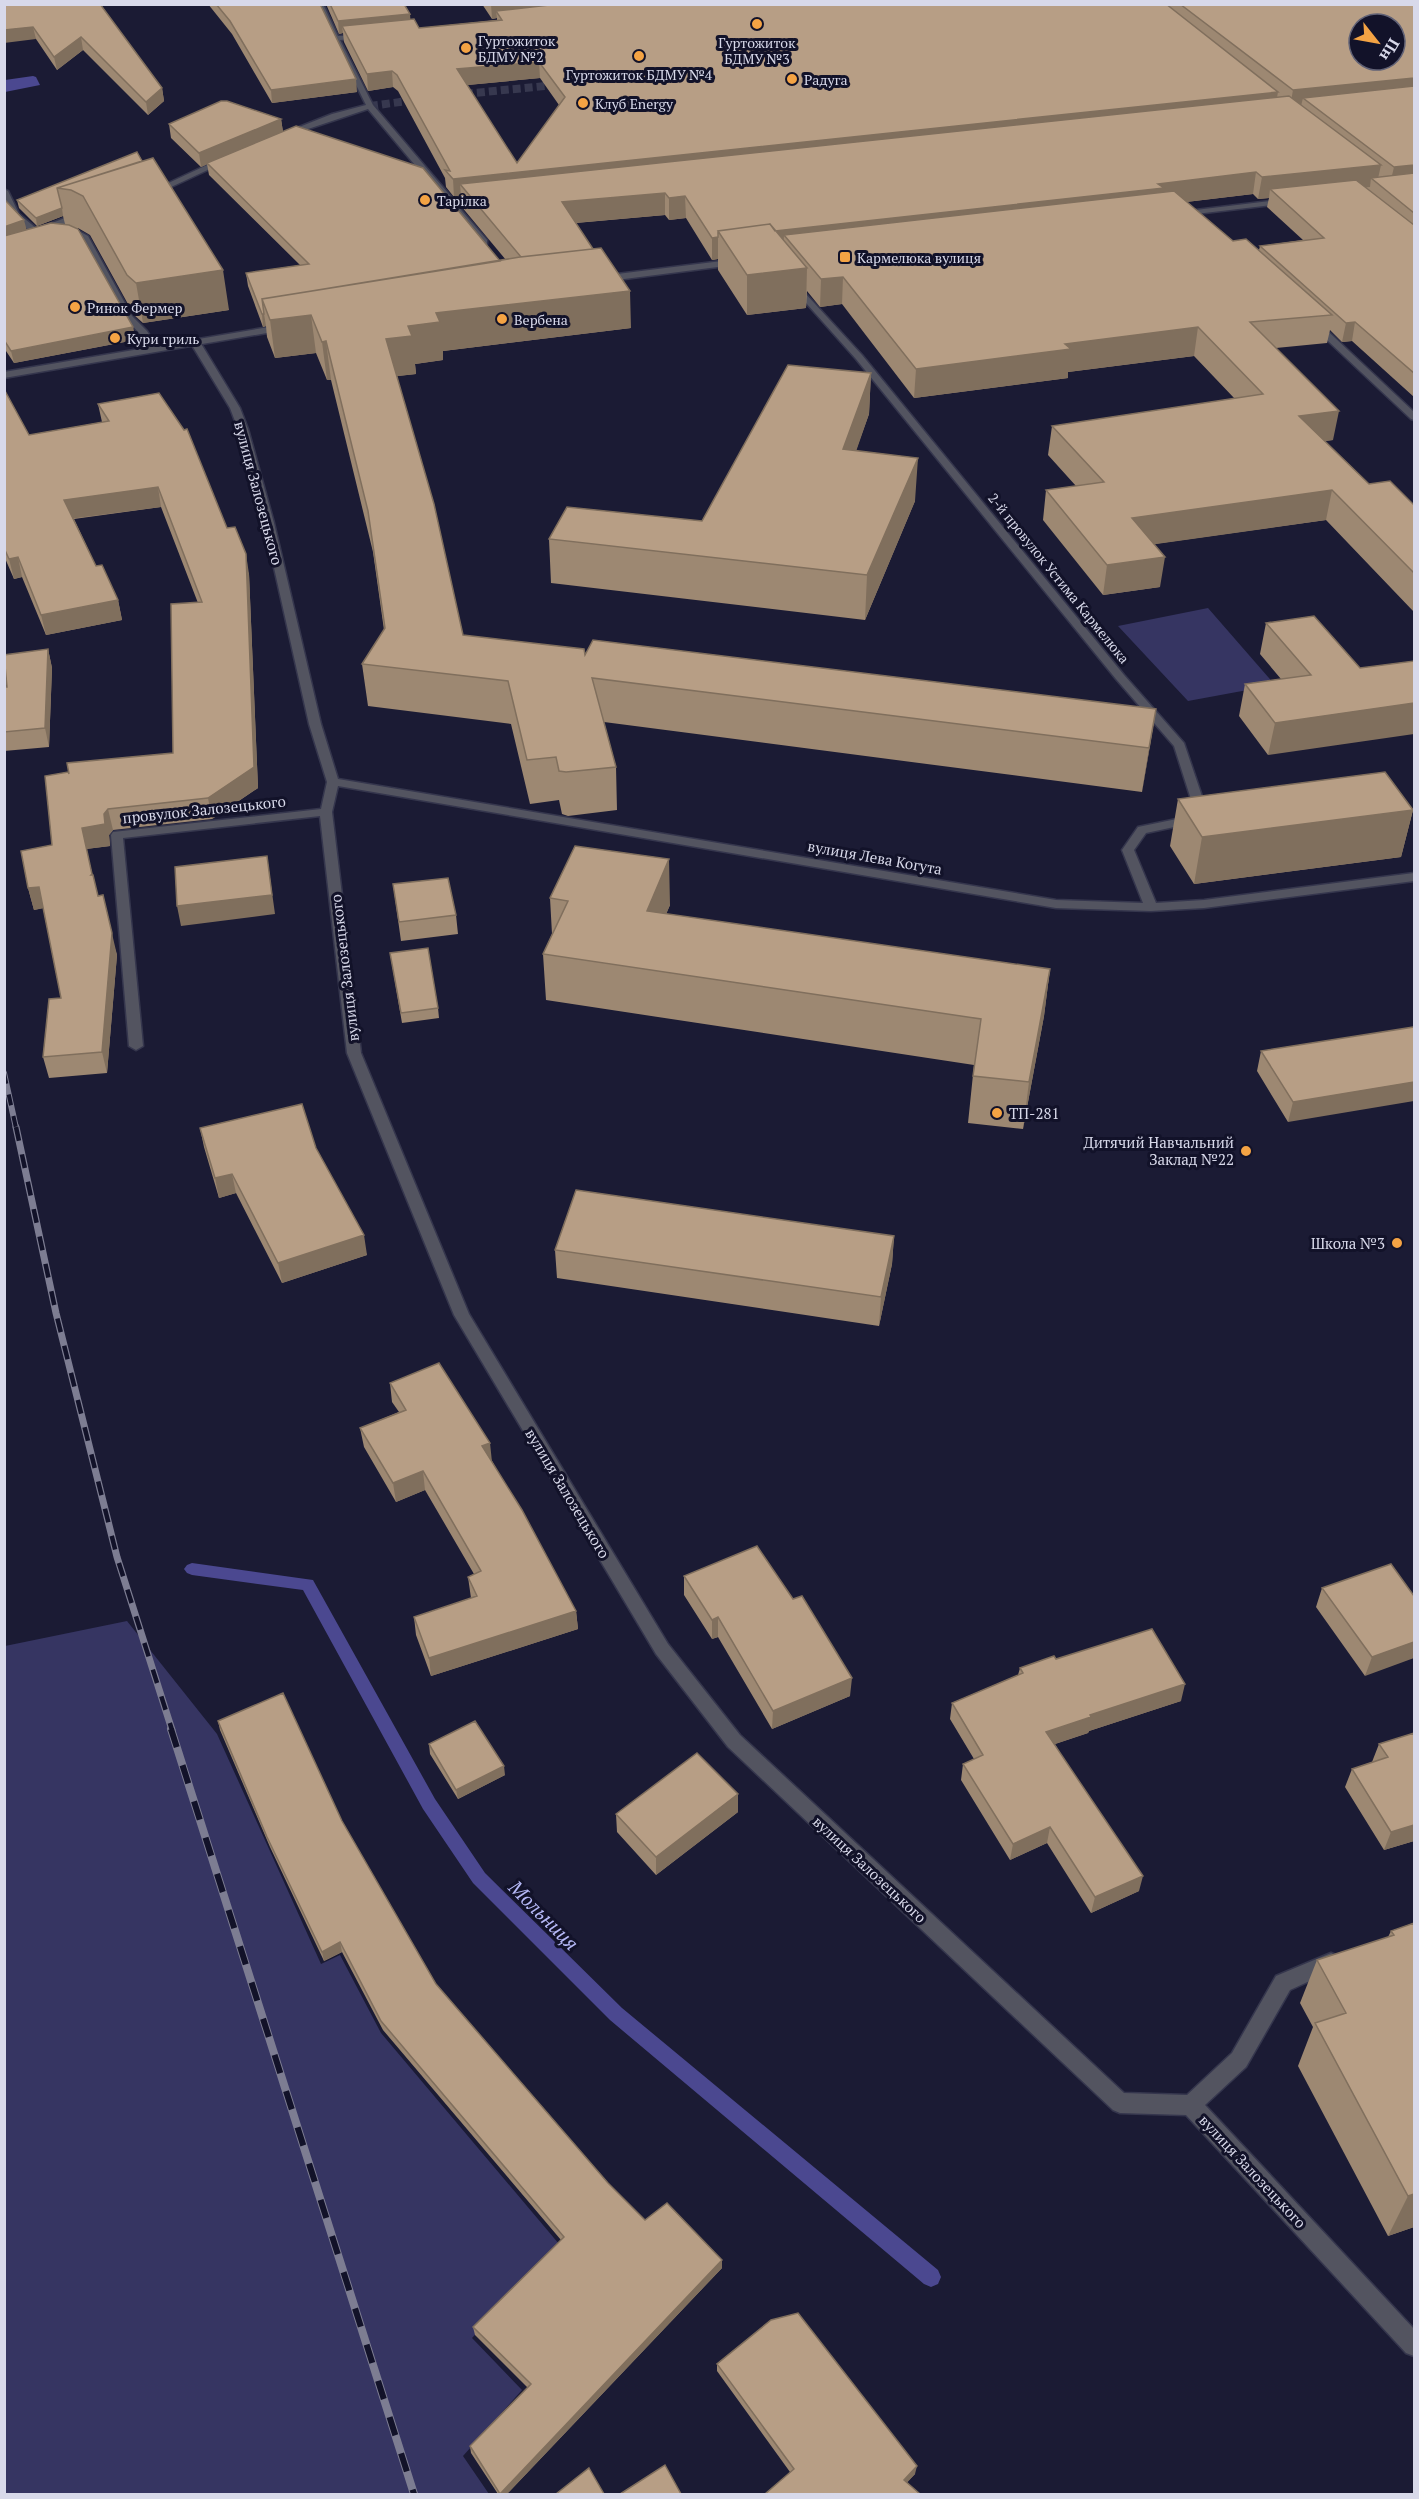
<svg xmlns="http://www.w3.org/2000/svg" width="1419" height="2499" font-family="'PT Serif',serif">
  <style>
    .green { fill: #363562 }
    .water { fill: #4b4890 }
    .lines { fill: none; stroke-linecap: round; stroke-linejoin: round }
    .stream { fill: #4b4890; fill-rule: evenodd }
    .minor-tunnel { stroke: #37384f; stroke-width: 8; stroke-dasharray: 8 4; stroke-linecap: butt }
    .minor-casing { stroke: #35364d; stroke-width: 3 }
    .tertiary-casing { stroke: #35364d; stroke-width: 3 }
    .minor { fill: #535460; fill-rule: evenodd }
    .tertiary { fill: #535460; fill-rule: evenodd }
    .rail-far2-casing { stroke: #7d7d92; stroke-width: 6 }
    .rail-far1-casing { stroke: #7d7d92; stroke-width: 7 }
    .rail-casing { stroke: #7d7d92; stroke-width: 8 }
    .rail-far2 { stroke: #121229; stroke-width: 4; stroke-dasharray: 11; stroke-linecap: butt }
    .rail-far1 { stroke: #121229; stroke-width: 4.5; stroke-dasharray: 14; stroke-linecap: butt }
    .rail { stroke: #121229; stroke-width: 6; stroke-dasharray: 19; stroke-linecap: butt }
    .wall { fill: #9d8872; fill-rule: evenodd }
    .shaded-wall { fill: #806f5d }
    .building { fill: #b79e85; stroke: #806f5d; stroke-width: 1.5; fill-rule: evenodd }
    .poi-dot { fill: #f4a344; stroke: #121229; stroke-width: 2 }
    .labels { text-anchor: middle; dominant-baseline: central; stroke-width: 6; stroke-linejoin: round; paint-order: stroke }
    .far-poi-label { font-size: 14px; fill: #d8d9ea; stroke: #121229; text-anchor: start }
    .far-street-label { font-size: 14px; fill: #d8d9ea; stroke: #121229 }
    .street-label { font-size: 15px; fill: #d8d9ea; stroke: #121229 }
    .poi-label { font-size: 15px; fill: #d8d9ea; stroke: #121229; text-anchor: end }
    .near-water-label { font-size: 20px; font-style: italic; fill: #b5b8f6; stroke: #121229 }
  </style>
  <rect width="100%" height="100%" fill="#1b1b34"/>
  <path class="green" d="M1208 608 1275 685 1188 701 1118 626Z
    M127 1621 217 1734 321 1964 340 1955 381 2033 559 2244 472 2338 522 2390 463 2456 489 2494H5V1646Z"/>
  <path class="water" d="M33 76 36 77 40 85 5 92V80Z"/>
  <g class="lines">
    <path class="stream" d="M192 1563 313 1580 435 1799 485 1873 622 2008 938 2270 941 2277 938 2284 931 2287 924 2284 610 2020 473 1883 423 1809 303 1590 192 1575 187 1573 184 1569 187 1565Z"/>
    <path class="minor-tunnel" d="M453 95 566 84
      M370 106 423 99"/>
    <g class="minor-casing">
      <path id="minor" d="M316 4H323L338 36 366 35 364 38 340 40 373 105 453 199 484 196V200L456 204 487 240V244H481L368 109 284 137V133L332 114 366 105Z
        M222 158 229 160 154 195 147 193Z
        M4 189 8 191 19 214 37 229 80 212H86V216L56 227 77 230 88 236 132 316 147 331 158 349 156 351H150L140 334 124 317 82 239C57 222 29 240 4 247V242L31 232C16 219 4 209 4 189Z
        M793 280 862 355 1124 675 1184 743 1209 817 1207 820 1146 833 1134 850 1156 903 1204 900 1414 873V881L1204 908 1151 911 1056 908 338 786 332 812 361 1053 469 1314 668 1644 740 1735 1124 2093 1187 2095 1232 2053 1276 1976 1331 1953 1338 1956 1341 1962 1338 1968 1290 1990 1246 2067 1205 2105 1414 2329V2356L1406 2353 1186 2115 1120 2113 1113 2110 728 1747 656 1654 454 1315 347 1053 320 816 123 838 143 1046 136 1050 129 1046 111 835 113 832 321 809 327 782 309 724 264 523 238 429 230 408 190 342 195 339 200 342 240 408 248 429 274 523 321 724 338 779 1056 900 1143 903 1122 850 1138 827 1196 815 1174 746 1116 679 856 359 790 285 789 283Z
        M1311 321H1317L1414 412V420L1411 419 1311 325Z"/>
    </g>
    <g class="tertiary-casing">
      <path id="tertiary" d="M1286 199 1290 201 1289 203 1179 216 1175 214 1179 212Z
        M738 259 741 260V264L601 282 597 279 601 276Z
        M287 324 290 325V329L4 378V372Z"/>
    </g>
    <use href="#minor" class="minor"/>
    <use href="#tertiary" class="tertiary"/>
    <g class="rail-far2-casing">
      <path id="rail-far2" d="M4 1073 16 1128"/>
    </g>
    <g class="rail-far1-casing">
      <path id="rail-far1" d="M16 1127 56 1313 117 1557 172 1730"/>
    </g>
    <g class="rail-casing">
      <path id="rail" d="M171 1729 414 2494"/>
    </g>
    <use href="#rail-far2" class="rail-far2"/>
    <use href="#rail-far1" class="rail-far1"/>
    <use href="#rail" class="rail"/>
  </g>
  <path class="wall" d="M4 4H100L162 88 164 101 148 115 83 50 57 70 36 39Z
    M208 4H320L357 92 272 103 232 34Z
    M326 4H404L410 19 419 28 497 20V18L492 19 482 4H1414V397L1352 341 1342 342 1330 330 1327 343 1276 348 1333 440 1325 441 1369 484 1414 505V612L1326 520 1154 544 1160 587 1103 595 1043 520 1046 490 1076 486 1048 455 1052 426 1235 399 1194 356 1068 372V378L914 398 842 304 820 307 807 291 806 308 747 315 718 270V259L712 260 686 218 669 220 665 215 576 223 631 328 443 351V360L415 364 416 374 397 376 463 635 585 655 1156 709 1142 792 604 722 616 767 617 810 568 816 562 814 559 800 530 804 511 724 368 706 362 664 384 630 373 552 331 380H327L316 353 275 358 267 337 266 326 263 327 248 286 246 273 300 265 209 175 207 164 201 167 171 138 169 124 281 119 283 132 500 261 506 260 461 206V196L454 197 446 187 445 178 398 91 393 87 368 91 344 42 343 33 339 34ZM540 78 559 105 517 163 467 85ZM1253 194 1258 199 1269 198 1267 207 1303 240 1260 246 1259 250 1233 241 1186 202Z
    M137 152 229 310 143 323 134 315 90 235 78 228H76L133 327 135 340 14 363 4 348V202L26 230 65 224 63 216 37 226 19 208 17 200Z
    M871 373 869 414 856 450 915 501 865 620 551 583 549 539 702 521Z
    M4 389 29 435 102 422 98 404 227 528 249 574 258 788 212 819 113 830 109 835 110 846 86 849 98 896 117 955 107 1073 49 1078 43 1057 61 998 43 908 34 910 28 888 52 845 173 753 198 603 161 507 74 519 96 566 118 600 122 620 46 635 22 577 14 579 4 556Z
    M1266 623 1360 668 1268 755 1239 716 1245 684 1281 679 1260 654Z
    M48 649 52 668 49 747 4 751V687H7Z
    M1178 799 1413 810 1401 857 1194 884 1170 846Z
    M393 884 456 915 458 934 401 941Z
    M550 898 670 905 666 914 1050 969 1044 1016 1023 1129 968 1123 974 1065 546 1000 543 954 552 934Z
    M390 953 438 1008 439 1018 402 1023Z
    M1414 1027 1288 1122 1257 1071 1261 1051Z
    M200 1128 316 1148 367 1255 282 1283 236 1193 219 1198 204 1147Z
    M894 1236 892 1264 879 1326 557 1278 555 1250Z
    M390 1383 492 1461 576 1611 578 1629 431 1676 416 1635 414 1617 471 1598 468 1577 474 1574 425 1490 396 1502 364 1447 360 1428 399 1412 392 1402Z
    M684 1576 850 1696 772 1729 718 1637 712 1639 684 1595Z
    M1322 1588 1414 1596 1365 1676 1316 1607Z
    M1056 1659 1181 1701 1089 1731 1088 1733 1055 1744 1139 1891 1091 1913 1047 1843 1010 1860 961 1780 963 1764 974 1759 950 1719 952 1703 1018 1675 1020 1668Z
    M218 1721 342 1821 436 1984 608 2183 645 2220 722 2260V2268L507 2494H498L471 2453 470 2446 528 2388 475 2335 473 2327 561 2240 383 2030 342 1952 324 1961 270 1847 220 1730Z
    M1414 1733V1841L1384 1850 1345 1787 1352 1769 1372 1762 1379 1744Z
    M429 1744 505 1775 458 1799 430 1754Z
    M738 1812 656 1875 617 1832 616 1814Z
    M1414 1923V2229V2227L1388 2236 1298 2066 1313 2027 1300 2003 1317 1960 1388 1937 1391 1931Z
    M717 2364 915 2474 907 2482 790 2472 717 2371Z"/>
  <path class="shaded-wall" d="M491 4H641L496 11 497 18 492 19Z
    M410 14 411 27 342 26 343 33 339 34 338 21Z
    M33 27 36 39 4 43V30Z
    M81 37 83 50 57 70 54 57Z
    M539 62 540 78 458 86 457 69Z
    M392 71 393 87 368 91 367 74Z
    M1414 78V94L1303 98 1301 106 1290 107 1293 90Z
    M356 79 357 92 272 103 271 90Z
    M162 88 164 101 148 115 146 102Z
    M1278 92 1275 108 460 184 461 196 454 197 453 179Z
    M281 119 283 132 201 167 199 153Z
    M1381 165 1377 183 1371 178 1370 187 1278 197 1270 189 1269 198 1258 199 1262 177Z
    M1414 165V182L1390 184 1394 167Z
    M1256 172 1253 194 1161 205 784 235 783 252 722 237Z
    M665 193V215L563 224 562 202Z
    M685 196 686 218 669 220V198Z
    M62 208 63 216 37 226 36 218Z
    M24 220 27 231 4 239V227Z
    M718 237V259L712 260V238Z
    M807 268 806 308 747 315V275Z
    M223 270 229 310 143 323 136 283Z
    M843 277 842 304 820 307 821 279Z
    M630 291 631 328 443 351V360L415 364 416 374 390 377 386 339 408 326 436 313Z
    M262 314H264L266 326 263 327Z
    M311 315 316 353 275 358 270 320Z
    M1355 322 1352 341 1342 342 1346 323Z
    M133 327 135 340 14 363 11 351Z
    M1198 327 1194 356 1068 372V378L914 398 916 369 1065 344Z
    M326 341 331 380H327L322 342Z
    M871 373 869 414 842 492 843 449Z
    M1339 411 1333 440 1293 445 1299 416Z
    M918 458 915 501 865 620 867 575Z
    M158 487 161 507 69 519 64 500Z
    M1332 490 1326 520 1128 548 1132 518Z
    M246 554 249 574 258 788 212 819 208 798Z
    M18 557 22 577 14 579 9 559Z
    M1165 557 1160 587 1103 595 1107 565Z
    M118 600 122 620 46 635 41 615Z
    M48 649 52 668 49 747 45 728Z
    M1414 703V734L1268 755 1275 723Z
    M1156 709 1149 752 1142 792 1149 748Z
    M108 809 113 830 109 835 110 846 86 849 82 828 104 814Z
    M1413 810 1401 857 1194 884 1202 837Z
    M267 856 275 914 181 926 177 906Z
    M669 859 670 905 648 957 647 911Z
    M39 887 44 908 34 910 28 888Z
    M103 895 117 955 107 1073 102 1052Z
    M1050 969 1044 1016 1023 1129 1029 1082Z
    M1414 1082V1101L1288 1122 1293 1102Z
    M232 1174 236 1193 219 1198 215 1178Z
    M364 1235 367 1255 282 1283 278 1263Z
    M894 1236 892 1264 879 1326 881 1297Z
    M490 1443 492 1462 482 1446Z
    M423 1471 425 1490 396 1502 393 1483Z
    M576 1611 578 1629 431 1676 429 1658Z
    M718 1617V1637L712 1639V1620Z
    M1414 1642V1658L1365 1676 1372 1657Z
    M852 1678 850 1696 772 1729 773 1711Z
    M1185 1684 1181 1701 1089 1731 1088 1733 1043 1748 1046 1732 1090 1715Z
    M504 1766 505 1775 458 1799 456 1790Z
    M738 1794V1812L656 1875V1857Z
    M1414 1825V1841L1384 1850 1391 1832Z
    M1050 1827 1047 1843 1010 1860 1013 1844Z
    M1143 1876 1139 1891 1091 1913 1095 1897Z
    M340 1942 342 1952 324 1961 322 1952Z
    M1414 2194V2227L1388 2236 1408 2196Z
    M722 2260V2268L507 2494H500Z
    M917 2466 915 2474 903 2487 904 2480Z"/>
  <path class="building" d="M4 4H100L162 88 146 102 81 37 54 57 33 27 4 30Z
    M216 4H320L356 79 271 90 230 21Z
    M330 4H404L410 14 338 21Z
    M558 4H1166L1278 92 453 179 445 170 450 171 397 75 392 71 367 74 342 26 414 19 419 28 502 20 496 11ZM539 62 565 97 517 163 457 69Z
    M1180 4H1414V78L1293 90ZM1359 24H1395V60H1359Z
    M1414 86V165L1394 167 1303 98Z
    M1289 96 1381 165 1262 177 1256 172 1158 184 1164 188 775 231 770 224 718 231V237L712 238 685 196 669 198 665 193 562 202 593 249 521 257 460 184Z
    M221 101H227L281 119 199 153 169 124Z
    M296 126 423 168 500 261 262 299 264 314H262L246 273 309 264 207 163Z
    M137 152 142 161 57 188 62 208 36 218 17 200Z
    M153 158 223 270 136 283 127 275 83 196 71 190 57 188Z
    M1414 173V213L1371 178Z
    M1356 180 1414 225V373L1355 322 1346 323 1260 246 1324 238 1270 189Z
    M1174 191 1233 241 1246 239 1332 315 1250 322 1339 411 1299 416 1369 484 1390 481 1414 505V573L1332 490 1132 518 1165 557 1107 565 1046 490 1104 482 1052 426 1263 394 1198 327 1065 344 1071 349 916 369 843 277 821 279 784 235Z
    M6 201 24 220 4 227V202Z
    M51 223 69 225 78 229 133 327 11 351 4 340V236Z
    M770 224 807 268 747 275 718 231Z
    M601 248 630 291 436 313 440 322 408 326 412 336 386 339 434 504 463 635 584 649 585 655 593 640 1156 709 1149 748 592 678 616 767 566 772 559 771 556 757 527 760 508 681 362 664 385 628 368 511 326 341 322 342 311 315 270 320 262 299 520 257Z
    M788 365 871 373 843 449 918 458 867 575 549 539 567 507 702 521Z
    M4 389 29 435 109 421 98 404 159 393 184 430 187 429 227 528 235 527 246 554 254 767 208 798 108 809 104 814 105 824 82 828 92 874 91 875H93L98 896 103 895 112 933 102 1052 43 1057 49 999 61 998 39 887 28 888 21 851 52 845 45 776 68 772 69 774 67 763 173 753 171 604 202 602 158 487 64 500 96 566 102 565 118 600 41 615 18 557 9 559 4 548Z
    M1314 616 1360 668 1414 661V703L1275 723 1245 684 1311 675 1266 623Z
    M48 649 45 728 4 732V687H7L4 655Z
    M1385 772 1413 810 1202 837 1178 799Z
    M575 846 669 859 647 911 1050 969 1029 1082 973 1076 981 1019 543 954 568 901 550 898Z
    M267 856 272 895 177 906 175 867Z
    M448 878 456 915 399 922 393 884Z
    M428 948 438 1008 401 1013 390 953Z
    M1414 1027V1082L1293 1102 1261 1051Z
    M302 1104 316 1148 364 1235 278 1263 232 1174 215 1178 200 1128Z
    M576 1190 894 1236 881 1297 555 1250Z
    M439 1363 490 1443 482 1446 522 1510 576 1611 429 1658 414 1617 477 1596 468 1577 481 1571 423 1471 393 1483 360 1428 406 1410 390 1383Z
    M757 1546 793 1599 802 1596 852 1678 773 1711 718 1617 712 1620 684 1576Z
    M1391 1564 1414 1596V1642L1372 1657 1322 1588Z
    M1152 1629 1185 1684 1090 1715 1091 1717 1046 1732 1143 1876 1095 1897 1050 1827 1013 1844 963 1764 983 1755 952 1703 1023 1673 1020 1668 1054 1656 1056 1659Z
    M283 1693 342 1821 436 1984 608 2183 645 2220 667 2203 722 2260 500 2494 470 2446 531 2384 473 2327 564 2237 381 2021 340 1942 322 1952 267 1837 218 1721Z
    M475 1721 504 1766 456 1790 429 1744Z
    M1414 1733V1825L1391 1832 1352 1769 1388 1757 1379 1744Z
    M697 1753 738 1794 656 1857 616 1814Z
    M1414 1923V2194L1408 2196 1315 2023 1346 2013 1317 1960 1394 1935 1391 1931Z
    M798 2313 917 2466 904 2480 920 2494H765L794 2469 717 2364 771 2320Z
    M665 2465 681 2494H620Z
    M589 2468 604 2494H556Z"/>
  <g class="poi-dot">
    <circle cx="757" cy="24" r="6"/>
    <circle cx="466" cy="48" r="6"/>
    <circle cx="639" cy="56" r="6"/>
    <circle cx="792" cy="79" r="6"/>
    <circle cx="583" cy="103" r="6"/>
    <circle cx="425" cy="200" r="6"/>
    <rect x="839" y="251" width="12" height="12" rx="3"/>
    <circle cx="75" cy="307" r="6"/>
    <circle cx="502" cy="319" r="6"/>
    <circle cx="115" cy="338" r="6"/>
    <circle cx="997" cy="1113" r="6"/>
    <circle cx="1246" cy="1151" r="6"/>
    <circle cx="1397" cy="1243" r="6"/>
  </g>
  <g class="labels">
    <g class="far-poi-label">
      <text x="478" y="40">Гуртожиток<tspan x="478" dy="16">БДМУ №2</tspan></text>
      <text x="757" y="42" text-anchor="middle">Гуртожиток<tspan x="757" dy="16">БДМУ №3</tspan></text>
      <text x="639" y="74" text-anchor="middle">Гуртожиток БДМУ №4</text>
      <text x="804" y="79">Радуга</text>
      <text x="595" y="103">Клуб Energy</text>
      <text x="437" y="200">Тарiлка</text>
      <text x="857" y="257">Кармелюка вулиця</text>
      <text x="87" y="307">Ринок Фермер</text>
      <text x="514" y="319">Вербена</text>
      <text x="127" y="338">Кури гриль</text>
    </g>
    <g class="far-street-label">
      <text transform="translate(1059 578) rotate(51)">2-й провулок Устима Кармелюка</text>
    </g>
    <g class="street-label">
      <text transform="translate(259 493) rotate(75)">вулиця Залозецького</text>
      <text transform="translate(204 809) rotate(-6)">провулок Залозецького</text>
      <text transform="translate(875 857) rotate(10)">вулиця Лева Когута</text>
      <text transform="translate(344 968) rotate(-97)">вулиця Залозецького</text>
      <text transform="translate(568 1493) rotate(59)">вулиця Залозецького</text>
      <text transform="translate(870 1869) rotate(43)">вулиця Залозецького</text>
      <text transform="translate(1253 2171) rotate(47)">вулиця Залозецького</text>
    </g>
    <g class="poi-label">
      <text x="1009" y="1113" text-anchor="start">ТП-281</text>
      <text x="1234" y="1142">Дитячий Навчальний<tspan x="1234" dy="17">Заклад №22</tspan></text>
      <text x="1385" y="1243">Школа №3</text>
    </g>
    <g class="near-water-label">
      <text transform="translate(544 1915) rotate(45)">Мольниця</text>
    </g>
  </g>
  <rect width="1419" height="2499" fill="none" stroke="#d8d9ea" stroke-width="12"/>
  <g transform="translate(1377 42) rotate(121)"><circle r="28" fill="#121229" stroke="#616276" stroke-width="1.5"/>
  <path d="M0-4.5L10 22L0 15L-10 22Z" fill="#f4a344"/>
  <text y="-9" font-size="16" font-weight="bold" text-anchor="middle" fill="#d8d9ea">Пн</text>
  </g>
</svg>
